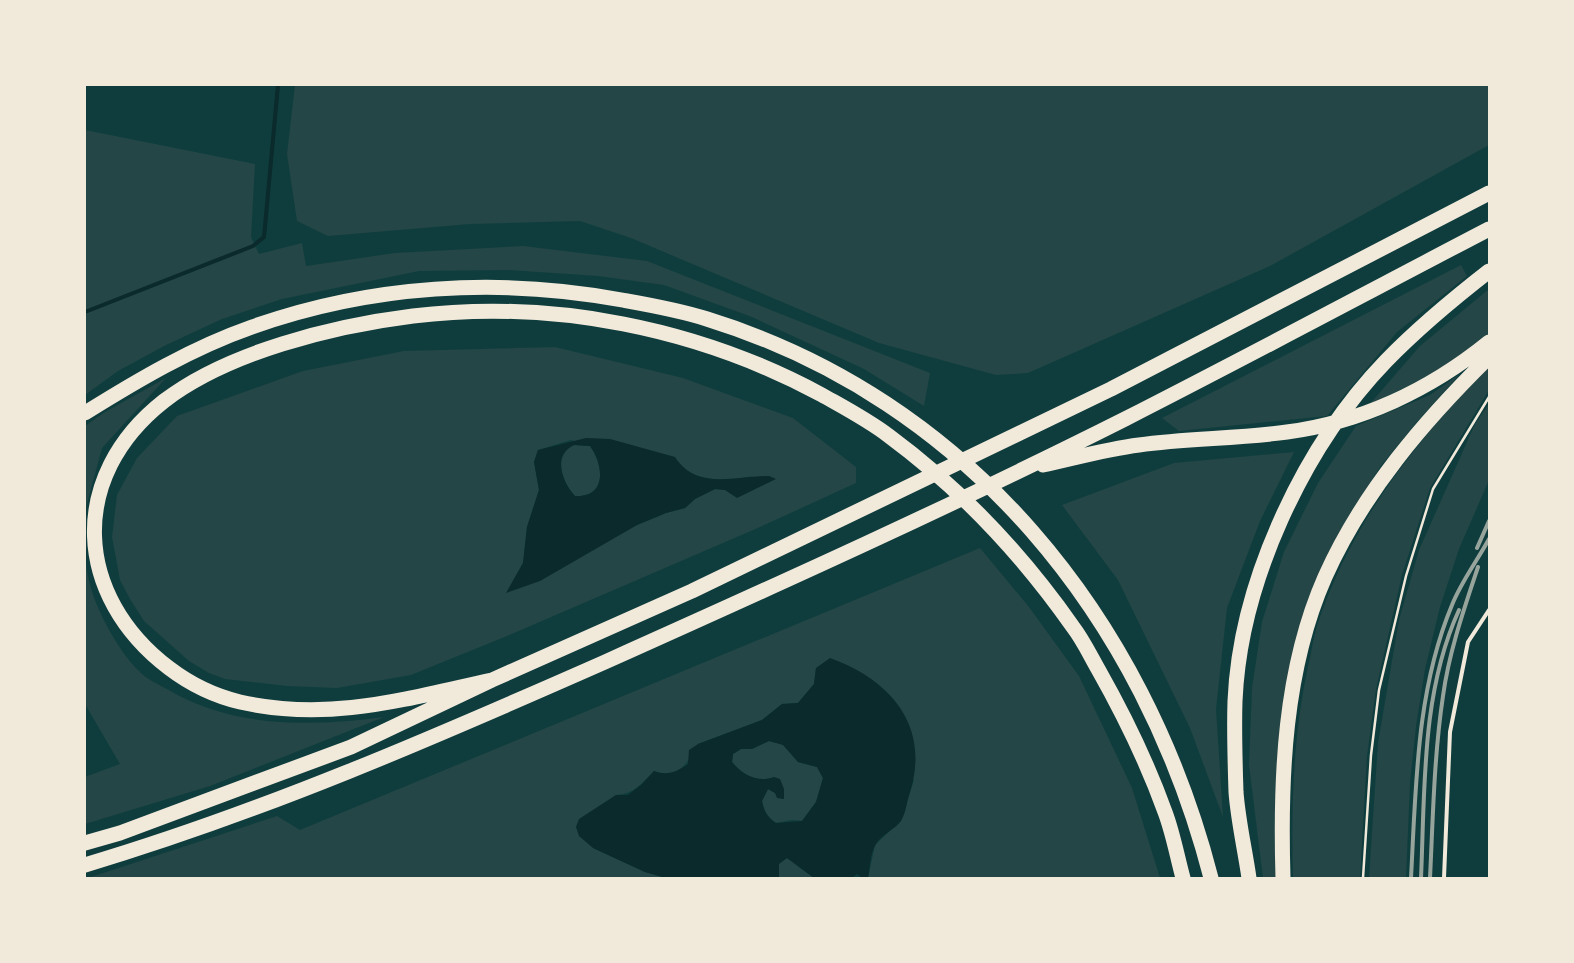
<svg xmlns="http://www.w3.org/2000/svg" width="1574" height="963" font-family="Barlow,sans-serif">
  <style>
    .green { fill: #244646; fill-rule: evenodd }
    .water { fill: #0a2a2b; fill-rule: evenodd }
    .lines { fill: none; stroke-linecap: round; stroke-linejoin: round }
    .stream { stroke: #0a2a2b; stroke-width: 4 }
    .path { stroke: #f1e9da; stroke-width: 2.5 }
    .service { stroke: #f1e9da; stroke-width: 4 }
    .motorway { stroke: #f1e9da; stroke-width: 15 }
    .rail { stroke: #97a49c; stroke-width: 4 }
  </style>
  <rect width="100%" height="100%" fill="#0f3d3e"/>
  <path class="green" d="M295 85H1489V145L1270 266 1028 373 996 375 879 343 631 238 580 221 470 224 328 236 297 221 287 154Z
    M85 130 255 164 251 237 259 254 302 243 306 266 395 253 523 246 647 261 930 373 924 406 864 369 752 317 664 285 598 276 509 270 419 271 282 299 222 319 166 345 118 371 85 395Z
    M1461 265 1467 276 1397 332 1327 416 1179 431 1162 418Z
    M1489 289V335L1435 373 1369 405 1420 346Z
    M555 347 683 378 793 418 856 467V483L760 527 514 633 411 675 337 688 287 686 225 679 209 673 189 661 144 621 130 599 120 580 112 537 117 495 137 458 177 416 303 371 404 351ZM571 440 683 470C704 481 729 482 752 476L725 490 715 489 695 499 685 508 666 513 637 525 507 592 523 563 527 527 539 490 534 462 538 450Z
    M1489 366V390L1430 488 1402 575 1376 689 1367 756 1360 878H1293C1291 807 1293 736 1308 667 1311 654 1313 639 1317 626 1350 524 1415 442 1489 366Z
    M1460 374 1415 424 1380 467 1354 509 1301 628 1278 878H1263L1249 765 1252 688 1262 622 1284 552 1318 483 1356 426 1430 395Z
    M166 378 102 448 85 511V426L105 412Z
    M1489 404V480L1459 549 1440 607 1425 669 1416 726 1410 783 1406 878H1369L1378 743 1399 620 1419 550 1475 424Z
    M574 445 590 446C604 465 607 498 575 496 562 482 552 455 574 445Z
    M1294 452 1260 521 1227 608 1216 709 1223 817 1190 728 1118 580 1062 505 1174 463Z
    M980 548 1029 607 1079 676 1132 788 1160 878H868L875 845 901 820 914 780 816 668 814 684 798 703 782 704 762 720 698 744C688 763 678 780 654 771 642 784 633 794 616 795L593 848 645 872 666 878H88L277 816 300 830Z
    M85 549C86 579 93 600 108 628 117 644 127 660 141 673 148 680 158 684 167 689 232 728 310 727 384 717L210 786 85 824V777L120 764 85 704Z
    M769 741 783 744 798 762 817 767 823 778 816 802 802 821 792 820 776 823C767 817 764 811 762 801L768 789 775 793 774 777C758 783 742 775 732 762L733 754 741 749H752Z
    M787 858 814 878H779L778 864Z"/>
  <path class="water" d="M586 438 610 439 675 457C697 491 735 476 769 476L776 479 737 498 725 490 715 489 695 499 685 508 666 513 637 525 540 581 506 593 523 563 527 527 539 490 534 462 538 450ZM574 445 590 446C604 465 607 498 575 496 562 482 552 455 574 445Z
    M830 658C889 679 931 725 910 792 907 800 906 813 901 821 894 830 881 835 876 844 870 853 870 868 868 878H862L857 874 852 878H814L787 858 779 864V878H666L645 872 593 848 579 836 576 827 579 819 616 795H628L641 785 654 771C667 776 677 772 688 764L689 750 698 744 762 720 782 704 798 703 814 684 816 668ZM769 741 783 745 798 762 817 767 823 778 816 802 802 821 776 823C767 817 764 811 762 801L768 789 775 793 777 798 784 799V789L780 779 774 777C758 783 742 775 732 762L733 754 741 749H752Z"/>
  <g class="lines">
    <path class="stream" d="M85 312 253 246 264 237 278 85"/>
    <path class="path" d="M1363 878 1371 755 1379 690 1406 576 1433 489 1489 397"/>
    <path class="service" d="M1444 878 1450 732 1468 642 1489 610"/>
    <path class="motorway" d="M85 413C138 380 192 348 252 327 370 285 499 277 622 300 650 305 679 310 707 319 969 400 1144 618 1211 878
      M1043 465C1075 458 1107 449 1139 445 1188 438 1238 439 1287 432 1362 422 1431 389 1489 342
      M492 680C405 699 330 722 240 702 215 696 190 684 169 668 74 596 67 477 164 401 228 352 333 326 413 316 553 299 698 328 822 395 845 408 868 420 889 436 962 490 1021 553 1073 627 1083 640 1090 655 1098 669 1124 715 1147 762 1165 812 1173 833 1177 856 1183 878
      M85 843 120 833 351 747 492 680 692 591 1111 389 1489 193
      M85 865C263 812 435 737 605 662 779 584 954 505 1125 419 1247 357 1368 292 1489 229
      M1249 878C1245 850 1238 820 1236 792 1235 762 1234 731 1235 701 1240 582 1304 446 1386 361 1418 328 1453 299 1489 271
      M1283 878C1280 778 1284 670 1325 577 1363 492 1424 421 1489 357"/>
    <path class="rail" d="M1477 548 1489 521
      M1411 878C1416 787 1416 691 1452 605 1461 582 1477 561 1489 539
      M1421 878C1425 789 1421 693 1459 610
      M1430 878C1433 817 1434 756 1443 696 1449 652 1464 609 1478 567"/>
  </g>
  <rect width="1574" height="963" fill="none" stroke="#f1e9da" stroke-width="172"/>
</svg>
